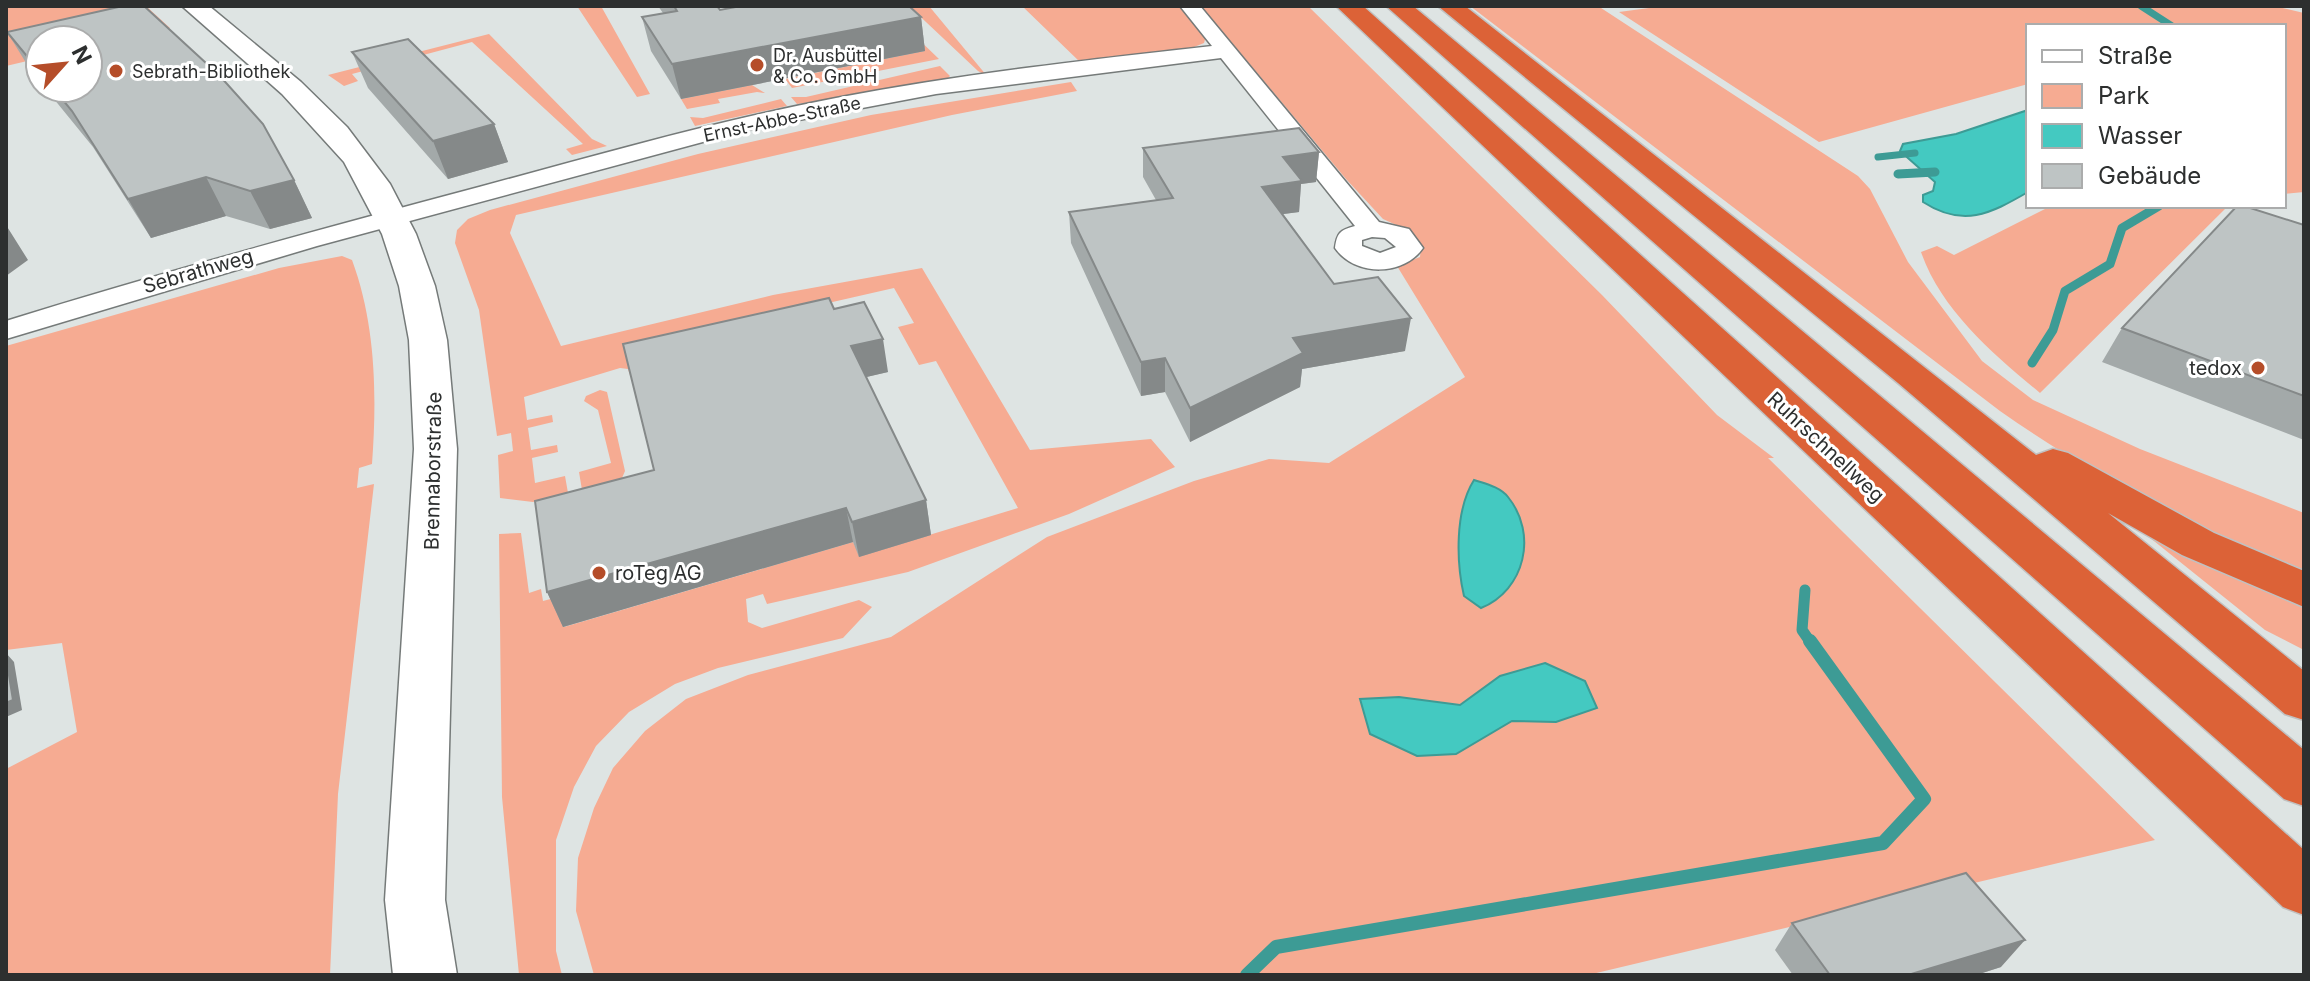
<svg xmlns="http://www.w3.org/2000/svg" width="2310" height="981" font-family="Inter,sans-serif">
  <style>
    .green { fill: #f6ab92; fill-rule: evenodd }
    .water { fill: #44c9c1; stroke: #3d9b95; stroke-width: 2 }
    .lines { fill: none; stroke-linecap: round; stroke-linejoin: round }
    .stream-far3 { stroke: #3d9b95; stroke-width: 7 }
    .stream-far2 { stroke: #3d9b95; stroke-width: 9 }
    .stream-far1 { stroke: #3d9b95; stroke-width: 11 }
    .stream { stroke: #3d9b95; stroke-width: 14 }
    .minor-casing { stroke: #757a79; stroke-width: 3 }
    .secondary-casing { stroke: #757a79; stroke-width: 3 }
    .motorway-casing { stroke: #c0c1c1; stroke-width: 3 }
    .minor { fill: #fff; fill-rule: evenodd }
    .secondary { fill: #fff; fill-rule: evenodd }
    .motorway { fill: #dc6237; fill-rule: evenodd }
    .wall { fill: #a3a9a9 }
    .shaded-wall { fill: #858989 }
    .building { fill: #bec4c4; stroke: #858989; stroke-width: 2 }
    .poi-dot { fill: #b54d29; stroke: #fff; stroke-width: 3 }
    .labels { text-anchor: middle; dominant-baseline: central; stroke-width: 6; stroke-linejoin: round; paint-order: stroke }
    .far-poi-label { font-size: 18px; fill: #2d2f2f; stroke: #fff; text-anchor: start }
    .far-street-label { font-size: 18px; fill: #2d2f2f; stroke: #fff }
    .street-label { font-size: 20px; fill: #2d2f2f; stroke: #fff }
    .poi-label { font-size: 20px; fill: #2d2f2f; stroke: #fff; text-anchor: end }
  </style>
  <rect width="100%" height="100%" fill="#dee4e3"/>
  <path class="green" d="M6 6H146L170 28 88 47V40H40V58L6 66Z
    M577 6H601L650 94 637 97Z
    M884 6 939 59 792 88 785 79 924 51Z
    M909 6H929L987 76 978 71Z
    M1022 6H1182L1206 36 1204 43 1189 49 1080 62Z
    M1201 6H1308L1602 295 1717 415 1774 458H1768L2155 840 1588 975H594L576 911 578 858 594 808 613 768 645 731 686 699 748 675 891 637 1047 537 1194 481 1269 459 1329 463 1465 377 1397 266 1420 257 1421 245 1403 228 1383 219 1346 179ZM1399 697 1556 722 1512 721 1456 754 1360 700Z
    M1470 6H1598L1858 176 1870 189 1908 262 1982 361 2033 400 2140 449 2304 513V576C2197 530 2096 478 2000 411Z
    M1664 6H2274L2304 13V192L2284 194V26H2028V84L1819 142 1619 12Z
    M489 34 592 139 607 146 572 155 566 149 583 144 472 42 352 74 358 81 344 86 328 75Z
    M940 66 950 76 944 82 797 104 791 97H806Z
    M1071 82 1077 91 952 115 516 215 510 233 561 346 773 295 922 268 1030 450 1151 439 1175 467 1069 514 908 572 767 604 763 594 746 599 748 622 762 628 859 600 872 607 843 638 718 668 675 684 629 712 596 746 574 787 556 840V951L562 975H519L502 797 499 534 521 533 529 593 541 589 543 601 558 597 564 627 853 542 860 556 1018 508 936 361 919 365 898 327 914 323 894 288 815 306 805 334 630 375 628 369 620 368 524 397 527 420 552 415 553 422 528 428 531 450 557 445 558 452 532 458 535 483 565 476 568 493 533 502 500 498 498 455 513 451 511 433 497 436 479 310 455 243 457 230 468 219 490 210 698 154 871 115Z
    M752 85 765 93 757 92 718 99 720 103 687 109 681 99Z
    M781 99 787 106 695 126 690 117 703 118Z
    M2051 206H2228L2040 393C1994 355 1941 310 1921 252L1937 246 1954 255Z
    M342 256 352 260C376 325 377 396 372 464L359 468 357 488 374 484 338 794 330 975H6V769L77 732 62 643 6 650V346L279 268Z
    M600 390 607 392 625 471 622 478 582 490 579 472 611 463 598 410 584 401 586 396Z
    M2124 517 2304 601V650L2265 630Z"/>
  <path class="water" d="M2028 110V192C1990 214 1963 228 1923 202V195L1933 191 1935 182 1900 151 1903 144 1956 134Z
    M1474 480C1486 484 1500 487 1508 497 1538 534 1525 590 1481 608L1464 596C1456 561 1455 510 1474 480Z
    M1545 663 1585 681 1597 708 1556 722 1512 721 1456 754 1417 756 1370 734 1360 699 1399 697 1460 705 1500 676Z"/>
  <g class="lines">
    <path class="stream-far3" d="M2141 6 2172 26
      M1878 157 1915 153"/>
    <path class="stream-far2" d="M1898 174 1935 172
      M2032 363 2053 330 2065 291 2110 264 2122 228 2159 206"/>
    <path class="stream-far1" d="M1805 590 1802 630 1811 643"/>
    <path class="stream" d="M1247 975 1276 947 1883 843 1924 799 1810 641"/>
    <g class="minor-casing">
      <path id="minor" d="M1180 6H1200L1379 222 1409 229 1423 248C1404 276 1355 277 1335 248 1337 233 1340 230 1355 226L1221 58 936 94 751 129 317 246 6 339V321C163 272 321 229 479 187 598 155 715 121 836 98 960 74 1087 60 1212 46ZM1372 237 1385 238 1396 247 1380 253 1362 246V240Z"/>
    </g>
    <g class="secondary-casing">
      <path id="secondary" d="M182 6H209L301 82 347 127 390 184 416 234 435 286 447 340 457 449 445 900 457 975H393L385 900 414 449 409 340 399 286 382 234 344 162 282 94Z"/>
    </g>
    <g class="motorway-casing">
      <path id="motorway" d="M1336 6H1363L2304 850V915L2283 907Z
        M1386 6H1413L2304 750V806L2284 799Z
        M1438 6H1465L2036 455 2053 449 2068 453 2214 533 2304 571V607L2182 555 2108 513 2304 671V720L2285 714 1898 383Z"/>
    </g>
    <use href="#minor" class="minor"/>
    <use href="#secondary" class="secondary"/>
    <use href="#motorway" class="motorway"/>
  </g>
  <path class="wall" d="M123 6H144L219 75 263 124 294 180 312 218 270 229 226 216 151 238 93 147 45 88H88V40H40V81L28 66 7 32Z
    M658 6H717L720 10 921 17 925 51 681 99 651 51 642 17 663 13Z
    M352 52 494 124 508 162 448 179 368 88Z
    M1143 148 1319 152 1316 182 1301 184 1299 212 1283 214 1334 284 1405 351 1302 369 1300 387 1190 442 1165 392 1141 396 1071 243 1069 212 1156 200 1143 177Z
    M2304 225V440L2102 362 2122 328Z
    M834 309 888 372 866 377 926 500 931 535 859 557 853 542 563 627 547 592 654 470Z
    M1792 923 2001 967 1976 975H1793L1775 950Z"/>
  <path class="shaded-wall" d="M921 17 925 51 681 99 672 64Z
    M494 124 508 162 448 179 433 141Z
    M1319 152 1316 182 1301 184 1299 212 1260 217 1262 187 1283 157Z
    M206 177 226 216 151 238 128 199Z
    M294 180 312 218 270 229 250 191Z
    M6 225 28 260 6 276Z
    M1411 318 1405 351 1302 369 1300 387 1190 442V408L1293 338Z
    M883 339 888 372 858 379 851 346Z
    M1165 358V392L1141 396V362Z
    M926 500 931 535 859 557 852 522Z
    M846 508 853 542 563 627 547 592Z
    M6 653 14 662 22 710 6 717Z
    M2025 940 2001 967 1976 975H1908Z"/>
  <path class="building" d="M123 6H144L219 75 263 124 294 180 250 191 206 177 128 199 72 111 53 88H88V40H40V72L7 32Z
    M674 6H717L720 10 741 6H909L921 17 672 64 642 17 677 11Z
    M408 39 494 124 433 141 352 52Z
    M1299 128 1319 152 1283 157 1302 181 1262 187 1334 284 1378 277 1411 318 1293 338 1303 353 1190 408 1165 358 1141 362 1069 212 1173 198 1143 148Z
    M2237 206H2244L2304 225V396L2122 328Z
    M829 298 834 309 864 302 883 339 851 346 926 500 852 522 846 508 547 592 535 501 654 470 623 344Z
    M6 657 13 700 6 703Z
    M1966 873 2025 940 1908 975H1830L1792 923Z"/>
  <g class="poi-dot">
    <circle cx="757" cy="65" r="8"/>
    <circle cx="116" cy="71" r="8"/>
    <circle cx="2258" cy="368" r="8"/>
    <circle cx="599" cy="573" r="8"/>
  </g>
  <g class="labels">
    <g class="far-poi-label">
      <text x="773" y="55">Dr. Ausbüttel<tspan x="773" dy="21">&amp; Co. GmbH</tspan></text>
      <text x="132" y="71">Sebrath-Bibliothek</text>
    </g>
    <g class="far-street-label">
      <text transform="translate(782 119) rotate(-12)">Ernst-Abbe-Straße</text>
    </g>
    <g class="street-label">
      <text transform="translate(198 271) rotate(-16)">Sebrathweg</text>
      <text transform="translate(1826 447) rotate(43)">Ruhrschnellweg</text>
      <text transform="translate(433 471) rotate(-89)">Brennaborstraße</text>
    </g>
    <g class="poi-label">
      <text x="2242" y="368">tedox</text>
      <text x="615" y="573" text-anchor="start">roTeg AG</text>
    </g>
  </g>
  <rect width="2310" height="981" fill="none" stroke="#2d2f2f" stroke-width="16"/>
  <rect x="2026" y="24" width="260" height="184" fill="#ffffff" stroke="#abacac" stroke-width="2"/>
  <rect x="2042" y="50" width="40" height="12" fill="#ffffff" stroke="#abacac" stroke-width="2"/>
  <text x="2098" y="64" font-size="24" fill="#2d2f2f">Straße</text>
  <rect x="2042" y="84" width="40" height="24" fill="#f6ab92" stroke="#abacac" stroke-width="2"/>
  <text x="2098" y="104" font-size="24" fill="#2d2f2f">Park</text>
  <rect x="2042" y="124" width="40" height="24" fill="#44c9c1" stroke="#abacac" stroke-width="2"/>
  <text x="2098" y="144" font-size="24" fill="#2d2f2f">Wasser</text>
  <rect x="2042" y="164" width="40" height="24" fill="#bec4c4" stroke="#abacac" stroke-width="2"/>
  <text x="2098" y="184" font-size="24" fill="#2d2f2f">Gebäude</text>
  <g transform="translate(64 64) rotate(63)"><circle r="38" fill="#ffffff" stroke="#abacac" stroke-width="2"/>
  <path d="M0-6L14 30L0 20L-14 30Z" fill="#b54d29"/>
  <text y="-12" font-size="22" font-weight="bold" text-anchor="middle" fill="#2d2f2f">N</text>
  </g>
</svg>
